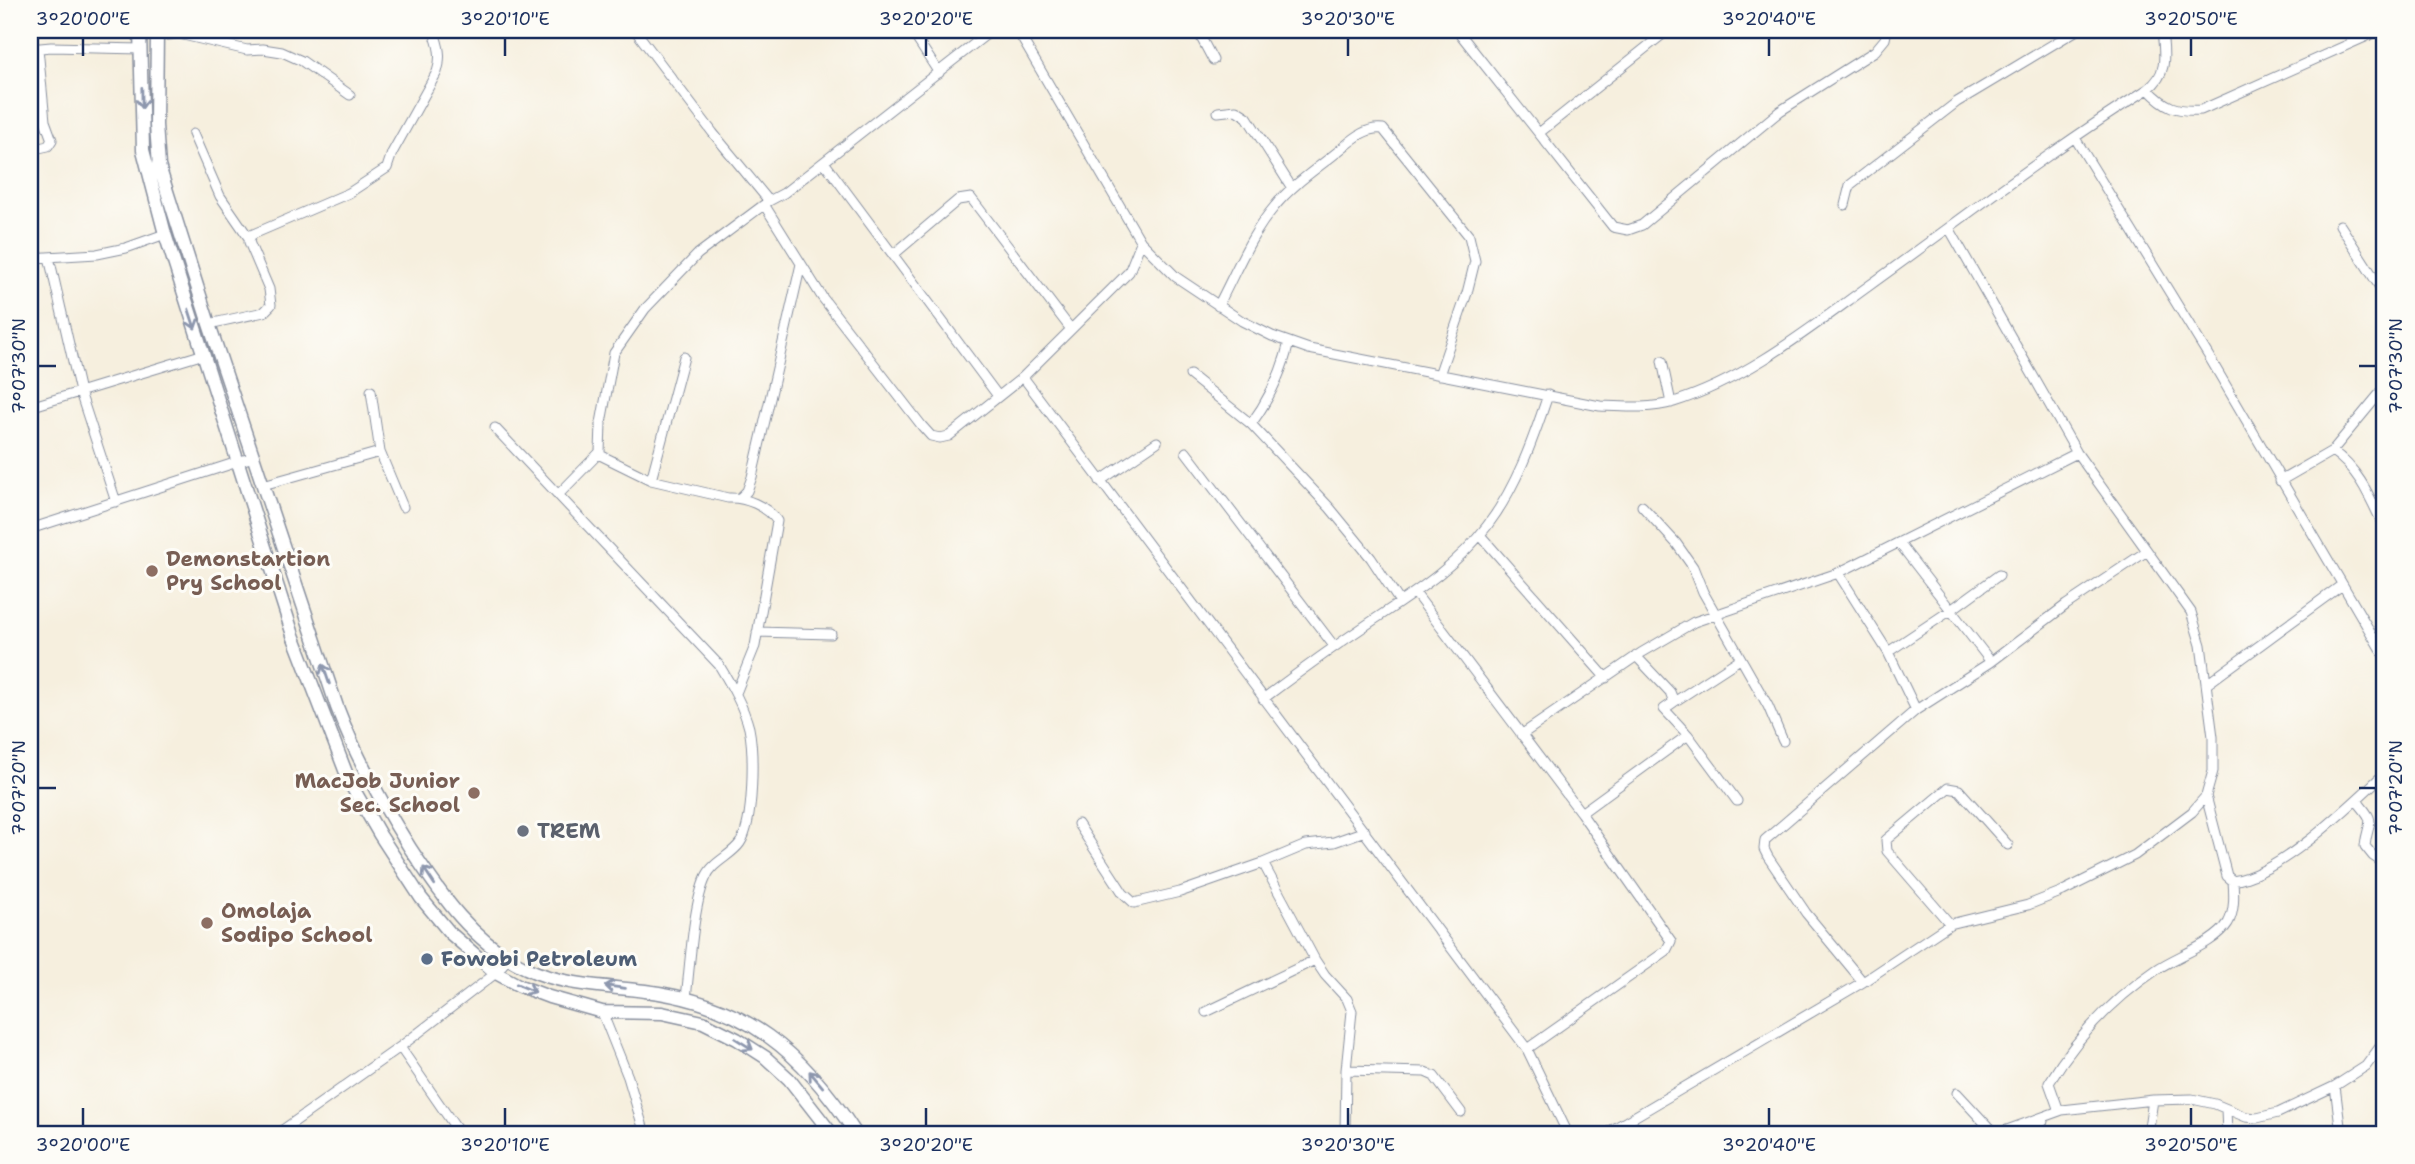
<svg xmlns="http://www.w3.org/2000/svg" width="2415" height="1164" font-family="'Shantell Sans',sans-serif">
  <style>
    .lines { fill: none; stroke-linecap: round; stroke-linejoin: round }
    .minor-casing { stroke: #888f9e; stroke-width: 11 }
    .secondary-casing { stroke: #888f9e; stroke-width: 15 }
    .minor { stroke: #fff; stroke-width: 9 }
    .secondary { stroke: #fff; stroke-width: 12 }
    .oneway { stroke: #8d97ae }
    .ticks { fill: none; stroke: #1b2f5e; stroke-width: 2.5 }
    .education-dot { fill: #8d6e63; stroke: #fdfcf7; stroke-width: 2.5 }
    .worship-dot { fill: #6b7280; stroke: #fdfcf7; stroke-width: 2.5 }
    .service-dot { fill: #5c6f8a; stroke: #fdfcf7; stroke-width: 2.5 }
    .labels { text-anchor: middle; dominant-baseline: central; stroke-width: 6; stroke-linejoin: round; paint-order: stroke }
    .education-label { font-size: 21px; font-weight: bold; fill: #785e54; stroke: #fdfcf7; text-anchor: start }
    .worship-label { font-size: 21px; font-weight: bold; fill: #5b616d; stroke: #fdfcf7; text-anchor: start }
    .service-label { font-size: 21px; font-weight: bold; fill: #4e5e75; stroke: #fdfcf7; text-anchor: start }
    .neatline { fill: none; stroke: #1b2f5e; stroke-width: 2.5 }
    .ticks-label { font-size: 18px; text-anchor: middle; fill: #1b2f5e }
  </style>
  <rect width="100%" height="100%" fill="#fdfcf7"/>
  <filter id="ink" filterUnits="userSpaceOnUse"><feTurbulence type="fractalNoise" baseFrequency=".0143" numOctaves="2"/><feDisplacementMap in="SourceGraphic" scale="14" xChannelSelector="R" yChannelSelector="G"/><feConvolveMatrix kernelMatrix="1 2 1 2 8 2 1 2 1" color-interpolation-filters="sRGB"/></filter>
  <filter id="wash" filterUnits="userSpaceOnUse"><feTurbulence type="fractalNoise" baseFrequency=".00686" numOctaves="4" result="noise"/><feDisplacementMap in="SourceGraphic" scale="28" xChannelSelector="R" yChannelSelector="G"/><feGaussianBlur stdDeviation="1.57" result="paint"/><feColorMatrix in="noise" values="0 0 0 0 0 0 0 0 0 0 0 0 0 0 0 0 0 1.4 0 .05"/><feComposite in="paint" operator="in"/></filter>
  <g filter="url(#wash)">
    <rect width="100%" height="100%" fill="#f6efde"/>
  </g>
  <g filter="url(#ink)">
    <g class="lines">
      <g class="minor-casing">
        <path id="minor" d="M635 30 713 133 769 201
          M911 30 939 73
          M1017 30 1141 242 1176 277 1242 321 1272 336 1309 349 1600 406C1625 407 1650 409 1674 402 1747 379 1809 329 1870 285 1962 219 2052 149 2148 89 2169 73 2164 54 2162 30
          M1197 30 1213 60
          M1457 30 1613 227 1628 230 1642 225 1780 111 1875 51 1885 39 1887 30
          M157 36 179 34 247 50 263 49 282 52 302 61 350 95
          M30 49 51 47 141 49
          M2148 89C2165 107 2176 112 2201 110L2381 30
          M1218 112 1236 110 1247 117 1292 188
          M1539 133 1668 30
          M193 134 220 196 249 238
          M2075 138 2208 355 2385 657
          M30 150 48 146 52 140 45 121 38 48
          M824 162 998 396
          M1845 205 1850 185 1957 102 2077 30
          M765 206 822 297 922 426 931 436 940 438 949 436 1023 377 1129 272 1141 242
          M2340 225 2385 295
          M893 255 958 200 971 198 1070 328
          M49 257 80 392 116 502
          M30 258 97 254 126 248 165 234
          M1218 306C1236 272 1250 235 1275 206 1292 185 1315 170 1336 153 1350 142 1365 126 1383 129L1469 236 1475 261 1467 293 1439 375
          M209 324 264 312 271 305 269 289 249 242 251 235 349 193 387 168 392 153 437 72C442 57 439 45 433 30
          M1662 361 1671 403
          M1190 375 1251 424 1330 508 1371 558 1400 602
          M1023 377 1527 1049 1568 1134
          M371 391 380 452 403 507
          M30 407 204 354
          M1251 424C1270 398 1282 373 1289 342
          M495 428 719 665C731 685 743 705 749 728 754 752 754 823 740 843 731 856 712 862 706 877 693 904 690 966 686 998
          M2332 451C2360 470 2371 500 2385 529
          M1186 452 1334 646
          M598 454 651 480 728 498C745 497 767 506 777 521L755 646 736 693
          M651 480 684 357
          M1100 481 1157 442
          M2280 481 2332 451 2385 387
          M263 485 380 452
          M558 495 600 452 601 423 614 353 619 346 645 309 698 254 769 201 784 193 992 30
          M741 497 747 491 752 477 801 264
          M1642 506 1676 543 1693 567 1703 592 1768 706 1783 741
          M30 529 253 457
          M1480 535 1606 678
          M1899 543 1991 662
          M1838 573 1888 652 1916 710
          M1415 593 1581 813 1671 941 1666 951 1527 1049
          M757 632 831 634
          M1888 652 1951 610 1999 575
          M1636 656 1670 692 1674 702 1664 709 1688 735 1737 801
          M2207 684 2342 585
          M1263 699C1295 675 1326 652 1359 630 1404 599 1453 571 1487 526 1516 488 1533 440 1548 395
          M1674 702 1740 659
          M1521 735 1641 653 1694 622 1838 573 2077 453
          M2206 796 2227 876 2233 881C2282 873 2348 807 2385 773
          M2356 800C2378 825 2368 818 2365 846L2373 856 2385 864
          M1581 813 1688 735
          M1078 824 1123 893 1134 903 1180 892 1263 863 1306 845 1334 842 1365 831
          M1263 863 1315 960 1325 975 1347 999 1352 1011 1346 1070 1345 1134
          M1950 924 1887 851 1886 840 1948 788 1959 790 2008 845
          M1863 982 1806 913 1768 857 1764 849 1765 840 1916 710 1991 662 2066 605 2147 551
          M602 1012 628 1077 645 1134
          M1206 1012 1315 960
          M400 1047 460 1134
          M1346 1070 1425 1072 1434 1076 1461 1112
          M2335 1086 2341 1134
          M1957 1093 1995 1134
          M2226 1109 2227 1134
          M2059 1111 2049 1083C2076 1038 2112 1000 2156 970 2176 956 2215 944 2228 923 2235 911 2234 894 2233 881
          M277 1134 400 1047 496 973 508 958
          M1605 1134 1863 982 1950 924 2028 905 2063 891 2135 855 2192 812 2206 796 2213 771V737L2201 645 2191 612 2077 453 1949 228
          M1996 1134 2062 1110 2153 1100 2192 1099 2215 1104 2246 1117 2257 1118 2278 1113 2335 1086 2366 1066 2385 1040
          M2025 1134 2043 1121
          M2148 1134 2153 1100"/>
      </g>
      <g class="secondary-casing">
        <path id="secondary" d="M140 30 143 150 165 234 293 635 350 783 380 835 421 898 450 933 496 973 520 986 549 997 602 1012 662 1013 703 1022 737 1039 765 1057 789 1079 832 1134
          M157 30 156 125 159 166 209 324 337 707C356 757 381 802 410 848 441 895 473 943 526 968 562 986 606 986 645 991 745 1003 803 1052 856 1134"/>
      </g>
      <use href="#minor" class="minor"/>
      <use href="#secondary" class="secondary"/>
    </g>
    <defs><path id="oneway-shaft" d="M-6 0H5M1.5-3L5.5 0L1.5 3" fill="none" stroke-width="1.6" stroke-linecap="round" stroke-linejoin="round" transform="scale(1.75)"/></defs>
    <g class="oneway">
      <use href="#oneway-shaft" transform="translate(142 98) rotate(89)"/>
      <use href="#oneway-shaft" transform="translate(192 319) rotate(72)"/>
      <use href="#oneway-shaft" transform="translate(326 674) rotate(-109)"/>
      <use href="#oneway-shaft" transform="translate(429 876) rotate(-123)"/>
      <use href="#oneway-shaft" transform="translate(615 987) rotate(-173)"/>
      <use href="#oneway-shaft" transform="translate(526 988) rotate(23)"/>
      <use href="#oneway-shaft" transform="translate(744 1044) rotate(32)"/>
      <use href="#oneway-shaft" transform="translate(816 1079) rotate(-130)"/>
    </g>
  </g>
  <path class="ticks" d="M83 38V56M505 38V56M926 38V56M1348 38V56M1769 38V56M2191 38V56M38 366H56M2359 366H2376M38 788H56M2359 788H2376M83 1108V1126M505 1108V1126M926 1108V1126M1348 1108V1126M1769 1108V1126M2191 1108V1126"/>
  <g class="education-dot">
    <circle cx="152" cy="571" r="7"/>
    <circle cx="474" cy="793" r="7"/>
    <circle cx="207" cy="923" r="7"/>
  </g>
  <circle class="worship-dot" cx="523" cy="831" r="7"/>
  <circle class="service-dot" cx="427" cy="959" r="7"/>
  <g class="labels">
    <g class="education-label">
      <text x="166" y="559">Demonstartion<tspan x="166" dy="24">Pry School</tspan></text>
      <text x="460" y="781" text-anchor="end">MacJob Junior<tspan x="460" dy="24">Sec. School</tspan></text>
      <text x="221" y="911">Omolaja<tspan x="221" dy="24">Sodipo School</tspan></text>
    </g>
    <g class="worship-label">
      <text x="537" y="831">TREM</text>
    </g>
    <g class="service-label">
      <text x="441" y="959">Fowobi Petroleum</text>
    </g>
  </g>
  <rect width="2415" height="1164" fill="none" stroke="#fdfcf7" stroke-width="77"/>
  <rect x="38" y="38" width="2338" height="1088" class="neatline"/>
  <g class="ticks-label">
    <text x="83" y="25">3°20'00"E</text>
    <text x="505" y="25">3°20'10"E</text>
    <text x="926" y="25">3°20'20"E</text>
    <text x="1348" y="25">3°20'30"E</text>
    <text x="1769" y="25">3°20'40"E</text>
    <text x="2191" y="25">3°20'50"E</text>
    <text transform="translate(19 366) rotate(-90)" y="6">7°07'30"N</text>
    <text transform="translate(2396 366) rotate(-90)" y="6">7°07'30"N</text>
    <text transform="translate(19 788) rotate(-90)" y="6">7°07'20"N</text>
    <text transform="translate(2396 788) rotate(-90)" y="6">7°07'20"N</text>
    <text x="83" y="1151">3°20'00"E</text>
    <text x="505" y="1151">3°20'10"E</text>
    <text x="926" y="1151">3°20'20"E</text>
    <text x="1348" y="1151">3°20'30"E</text>
    <text x="1769" y="1151">3°20'40"E</text>
    <text x="2191" y="1151">3°20'50"E</text>
  </g>
</svg>
